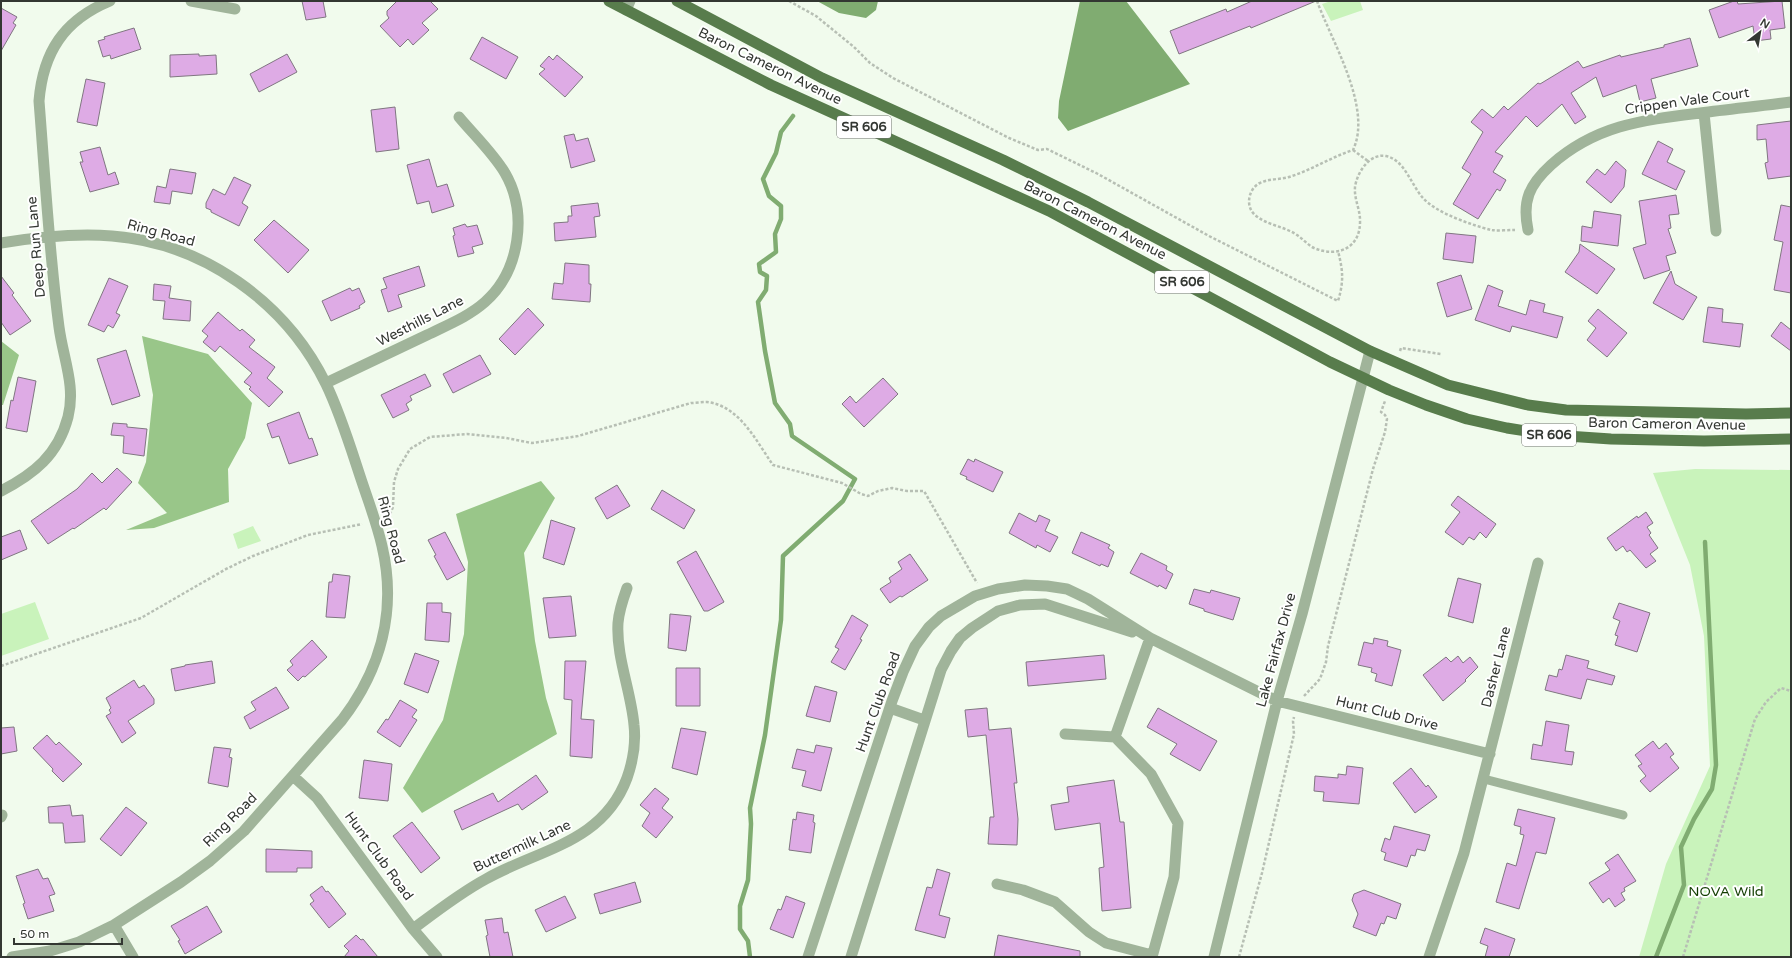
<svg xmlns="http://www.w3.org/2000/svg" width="1792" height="958" font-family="'Varela Round',sans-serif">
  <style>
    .green { fill: #c9f3bb }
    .forest { fill: #99c689 }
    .water { fill: #80ac71 }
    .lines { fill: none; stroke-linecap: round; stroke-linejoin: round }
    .stream { stroke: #80ac71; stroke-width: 4.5 }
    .building { fill: #deabe5; stroke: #807681 }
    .path { stroke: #b7bfb4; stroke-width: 2.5; stroke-dasharray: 3 2; stroke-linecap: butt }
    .service { stroke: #a0b49a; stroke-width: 9 }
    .minor { stroke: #a0b49a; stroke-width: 11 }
    .primary { stroke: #587c4c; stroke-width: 11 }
    .labels { text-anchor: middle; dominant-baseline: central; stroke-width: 4; stroke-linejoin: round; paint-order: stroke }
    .shield { fill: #fff; stroke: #707370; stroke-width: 1 }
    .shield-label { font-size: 13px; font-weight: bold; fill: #333732 }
    .street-label { font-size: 14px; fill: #333732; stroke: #fff }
    .park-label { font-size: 14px; fill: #123d00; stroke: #fff }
  </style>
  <rect width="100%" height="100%" fill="#f1fbed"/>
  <path class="green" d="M1331 1H1360L1363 10 1331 21 1322 4Z
    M1695 469 1791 470V957H1639L1666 864 1710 766 1704 636 1690 565 1653 473Z
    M253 526 261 541 238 549 233 534Z
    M35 602 49 639 1 656V614Z"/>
  <path class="forest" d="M142 336 208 354 252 403 245 438 228 469 229 502 154 528 126 530 167 513 138 483 146 462 153 395Z
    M1 341 19 355 3 405H1Z
    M541 481 555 498 524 553 535 641 546 698 557 734 422 813 403 788 443 720 464 634 468 562 456 514Z"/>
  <path class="water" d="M817 1H878L876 10 866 18 839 13Z
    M1080 1H1126L1190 84 1068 131 1058 118 1059 101Z"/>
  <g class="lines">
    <path class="stream" d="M750 957 748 941 740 929V906L748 880 751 824 750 808 765 735 781 620 783 556 843 501 855 479 792 436 790 424 775 403 765 351 758 302 766 290 767 276 760 272 759 264 776 252 775 234 781 219V206L769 196 763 179 776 153 781 132 793 116
      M1656 957 1684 885 1681 847 1694 819 1712 789 1716 765 1705 542"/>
  </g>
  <path class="building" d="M302 1H323L326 17 306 20Z
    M397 1H430L438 9 422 23 429 30 413 45 408 39 400 47 380 26 389 18 387 15V11Z
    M1252 1H1316L1251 28 1250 26 1179 54 1170 31 1226 9 1227 12Z
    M1734 1H1737L1738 4 1782 1 1785 28 1770 30 1771 39 1755 41 1753 26 1719 38 1709 10Z
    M1 8 17 17 13 23 16 25 1 51Z
    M134 28 141 49 111 59 110 55 103 57 98 41 105 39 104 37Z
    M482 37 518 57 506 79 470 59Z
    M1690 38 1698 66 1651 79 1656 98 1640 102 1636 85 1603 97 1596 77 1571 93 1586 117 1575 124 1562 104 1537 127 1526 116 1495 152 1503 156 1493 172 1506 180 1500 191 1497 189 1478 219 1453 204 1471 174 1462 168 1483 132 1471 122 1482 109 1493 118 1504 106 1508 110 1538 83 1540 84 1578 61 1583 68 1620 55 1621 57 1664 47V45Z
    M199 54V56L216 55 217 74 170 77V55Z
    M287 54 297 72 259 92 250 74Z
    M557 55 583 77 565 97 539 74 545 69 540 66 549 56 553 60Z
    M86 79 105 83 97 126 77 122Z
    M395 107 399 149 376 152 371 110Z
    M1791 121V176L1768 179 1765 163 1768 162 1766 139 1757 140V125Z
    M574 134 576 141 588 138 595 161 571 168 564 136Z
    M1658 141 1673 149 1667 162 1685 171 1676 190 1642 174Z
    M100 147 108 175 115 172 119 184 90 192 80 162H83L80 152Z
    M429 159 437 187 447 184 454 206 432 213 429 201 417 204 407 165Z
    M1616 161 1626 170 1624 187 1611 203 1586 182 1597 169 1605 175Z
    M170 169 196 173 192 194 172 191 170 204 154 202 157 186 166 188Z
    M234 177 251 185 242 203 248 207 239 226 211 212V210L206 208V203L213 189 225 195Z
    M1676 195 1679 214 1669 215 1671 228 1668 229 1676 253 1666 256 1670 270 1644 279 1633 248 1646 244 1639 201Z
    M598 203 600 216 594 217 596 237 555 241 554 223 568 222V216H572L571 206Z
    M1781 205 1791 207V293L1774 290 1783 242 1774 240Z
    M1594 211 1621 215 1618 246 1581 241 1582 226 1592 228Z
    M274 220 309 250 288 273 254 240Z
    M465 224 467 227 477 225 483 244 472 247 474 253 458 257 453 236 455 235 453 228Z
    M1446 233 1476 236 1473 263 1443 259Z
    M1580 244 1615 269 1597 294 1565 272 1579 252Z
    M565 263 589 265V284H591L590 302 552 299 554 283 563 284Z
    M419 266 425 286 398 295 402 307 388 312 381 290 387 288 383 278Z
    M1671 271 1675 284 1697 297 1683 320 1653 303Z
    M1461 275 1472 309 1447 317 1437 283Z
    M1 276 14 293 12 295 31 321 10 335 1 322Z
    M109 278 128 286 116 313 120 315 113 328 108 325 104 332 88 325Z
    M154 284 171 286 169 298 191 301 190 321 163 319 165 301 153 300Z
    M1488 285 1503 291 1498 306 1526 315 1530 300 1545 304 1543 312 1563 317 1557 338 1512 326 1510 332 1475 320Z
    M350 288 352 291 359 288 365 302 359 306 360 308 331 321 322 301Z
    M1708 307 1723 309 1722 322 1743 324 1740 347 1703 342Z
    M528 308 544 325 515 355 499 339Z
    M1598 309 1627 333 1607 357 1587 340 1596 328 1588 321Z
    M218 312 240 331 242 329 255 340 249 347 275 367 267 378 283 392 269 407 249 389 251 387 244 382 252 373 220 346 215 352 203 342 208 336 202 331Z
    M1781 322 1791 330V351L1771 336Z
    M126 350 140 396 112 405 97 359Z
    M480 355 491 374 453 393 443 374Z
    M425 374 431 386 410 396 412 400 406 404 409 410 393 418 381 395Z
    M18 377 36 381 27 432 6 428 11 400 13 401Z
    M883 378 898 394 864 427 842 404 850 396 856 403Z
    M299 412 309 439 312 438 318 455 289 464 279 436 272 438 267 424Z
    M113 423 127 424V427L147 429 144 456 123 453 124 436 111 435Z
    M968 459 974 462 975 459 1003 472 993 492 966 479 967 477 960 474Z
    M117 468 132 482 106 510 104 508 74 529 73 528 48 544 31 521 77 489 92 473 102 483Z
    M617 485 630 506 607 519 595 498Z
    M662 490 695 510 684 529 651 509Z
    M1458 496 1496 524 1486 538 1480 532 1474 540 1469 537 1463 545 1445 532 1460 512 1451 505Z
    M1646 512 1653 523 1647 527 1651 533 1649 535 1658 548 1650 554 1656 561 1646 568 1630 550 1627 552 1623 546 1616 551 1607 538 1637 516 1638 518Z
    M1019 513 1036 522 1039 515 1050 520 1045 531 1058 537 1050 552 1037 545 1036 548 1009 533Z
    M551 520 575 528 564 565 543 558Z
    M20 530 27 549 1 560V537Z
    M445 532 465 570 447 580 434 556 436 555 428 540Z
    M1081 532 1110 545 1108 548 1114 552 1108 567 1101 564 1100 566 1072 553Z
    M696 551 724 602 708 611H704L677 562Z
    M1141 553 1167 566 1166 570 1173 574 1166 589 1159 585 1158 587 1130 573Z
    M910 554 928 580 902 597 900 596 890 603 880 589 891 582 889 578 902 569 898 562Z
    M333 574 350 576 345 618 326 617 329 582H332Z
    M1458 578 1481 584 1473 623 1448 616Z
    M1194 589 1210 593 1211 590 1240 598 1233 620 1204 611V609L1189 604Z
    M571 596 576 636 549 638 543 598Z
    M427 603H442V612L451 613 449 642 425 640Z
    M1619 603 1650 613 1637 652 1615 645 1618 636 1615 635 1620 621 1613 618Z
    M670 614 691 616 686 651 668 648Z
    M852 615 868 625 860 639 862 640 845 670 831 662 839 649 835 647Z
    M1374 638 1388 641 1387 646 1401 650 1392 686 1375 681 1377 674 1371 672 1372 668 1358 665 1364 642 1373 644Z
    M312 640 327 657 305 677 303 676 298 681 287 670 293 665 290 661Z
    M415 653 439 661 428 693 404 684Z
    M1104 655 1106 679 1028 686 1026 662Z
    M1566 655 1589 661 1587 668 1615 676 1612 685 1587 679 1581 699 1545 690 1549 675 1557 677 1559 669 1562 670Z
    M1458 656 1463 663 1470 657 1478 667 1465 680 1466 681 1443 701 1423 675 1446 657 1451 662Z
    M212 661 215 683 175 691 171 669 185 666V665Z
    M565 661H586L581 719 594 720 592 758 570 756 572 700 564 699Z
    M676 668H700V706H676Z
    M134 680 139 688 144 685 154 699V704L128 721 136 733 122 743 106 716 111 713 109 710 111 708 106 698Z
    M815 686 837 692 830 722 806 716Z
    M276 687 289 708 250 729 244 717 256 710 251 702Z
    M400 700 417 710 412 717 417 720 400 747 377 732 386 719 388 720Z
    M987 708 989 730 1011 728 1017 783H1014L1018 819 1017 845 988 844 990 817H994L986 735 968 737 965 710Z
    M1158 708 1217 741 1200 771 1170 754 1177 744 1147 727Z
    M1546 721 1569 725 1565 751 1574 752 1572 765 1531 759 1533 744 1542 746Z
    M14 727 17 751 1 754V728Z
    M681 728 706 732 697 775 672 768Z
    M47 735 56 745 59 742 82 764 63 782 52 771 53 769 33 748Z
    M1653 741 1659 749 1666 743 1674 754 1670 757 1679 768 1650 792 1640 781 1646 776 1638 766 1642 764 1635 755Z
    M816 745 832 748 821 791 802 786 806 771 792 768 797 749 814 753Z
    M214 747 231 749 229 757 232 758 228 787 208 783Z
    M364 760 392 764 388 801 359 798Z
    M1347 766 1363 768 1359 804 1323 801 1324 792 1314 791 1315 776 1338 778V774L1346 775Z
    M1411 768 1426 787 1428 785 1437 797 1415 813 1393 783Z
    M536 775 548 792 522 810 518 804 462 830 454 811 493 793 498 802Z
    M1114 780 1120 822H1124L1131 908 1102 911 1099 868 1104 867 1100 823 1055 830 1051 805 1069 802 1067 787Z
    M655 788 669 799 662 808 673 817 656 838 642 826 650 813 640 805Z
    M70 805 72 816 83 815 85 842 65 843 63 823H49L48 807Z
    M126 807 147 823 121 856 100 839Z
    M1518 809 1555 818 1546 854 1536 852 1519 909 1496 902 1507 863 1516 866 1524 835 1520 834 1521 827 1514 825Z
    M797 812 814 815 813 822 815 823 811 853 789 850 793 819 796 820Z
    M412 822 440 858 421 873 393 836Z
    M1394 826 1430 835 1425 851 1417 849 1415 856 1411 855 1407 867 1384 860 1386 853 1381 851 1385 838 1390 840Z
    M266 849 312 851V868H297V872H266Z
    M1618 854 1636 881 1624 888 1625 891 1621 893 1625 900 1615 907 1609 898 1603 903 1589 883 1610 870 1605 863Z
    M38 869 43 879 48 878 55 894 49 896 54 911 28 919 23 904 25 903 16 876Z
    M937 869 950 873 939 915 950 918 945 938 915 930 927 887 932 888Z
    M635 882 641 902 600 914 594 894Z
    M322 886 326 892 328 891 346 914 329 928 310 904 314 901 310 895Z
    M1364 890 1401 904 1396 919 1387 916 1384 924 1381 923 1376 936 1353 927 1358 914 1352 900 1354 894Z
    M565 896 576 918 546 932 535 910Z
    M786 896 805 903 793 938 770 929 778 909 781 910Z
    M207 906 222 932 185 954 178 941 180 940 171 926Z
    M502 918 504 933 508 932 513 957H490L486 936 488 935 485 920Z
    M1485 928 1515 939 1509 957H1485L1488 946 1480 943Z
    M356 935 361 940 363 939 378 957H344L349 951 344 946Z
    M998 935 1080 951V957H994Z"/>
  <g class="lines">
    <path class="path" d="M789 1 816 16 854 47 870 63 893 78 1009 138 1038 150 1047 149 1098 174 1209 236 1338 301C1344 281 1343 271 1338 251
      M1317 1C1331 40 1373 108 1353 150 1332 157 1313 169 1292 176 1282 180 1270 178 1260 183 1249 188 1245 205 1254 214 1265 225 1284 226 1297 235 1303 239 1308 245 1314 248 1338 258 1361 248 1360 220 1360 209 1354 199 1355 187 1357 173 1369 153 1386 156 1405 160 1411 185 1423 198 1436 213 1472 225 1491 230 1498 231 1508 230 1515 230
      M1353 150 1368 161
      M1400 351 1401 348 1441 354
      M388 519 393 507 394 482 398 469 410 449 430 437 467 434 506 438 532 443 578 436 691 403C696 403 702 402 707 402 740 406 756 441 773 465L842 483 861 494 868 496 878 491 892 488 907 491H924L977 583
      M1 666 141 618 226 569 253 556 308 535 362 524
      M1304 696 1320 679 1326 662 1328 646 1373 469 1385 432 1387 419 1385 415 1381 412 1385 401
      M1239 957 1262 873 1294 734 1293 721 1294 717
      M1683 957 1755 719 1766 702 1781 688 1791 691"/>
    <path class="service" d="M1484 779 1623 815"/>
    <path class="minor" d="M191 1 235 9
      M626 10 630 1
      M1704 113 1716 231
      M1528 230C1522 201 1529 185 1551 165 1596 125 1643 120 1700 113 1730 109 1761 106 1791 102
      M1 243C38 237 75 233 112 236 203 243 286 302 326 384 341 415 351 449 362 482 369 503 377 524 382 546 397 610 381 669 342 720L244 831 210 861 181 882 114 925 79 942 50 951 12 957
      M326 383C360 367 394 351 427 335 447 325 468 317 485 302 520 271 528 213 505 173 493 153 474 135 459 117
      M1 491C34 474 58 455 68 417 76 386 63 358 59 327 49 252 45 176 39 101 43 52 64 20 110 1
      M1150 638 1115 737 1151 774 1178 823 1174 877 1152 957
      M890 708 924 720
      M1065 734 1115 737
      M293 776 317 798 413 929 437 957
      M1 817 2 815
      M997 884 1023 890 1055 902 1089 932 1106 943 1152 955
      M114 925 133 957
      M413 929C437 911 460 893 486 879 539 849 603 843 627 778 633 761 636 743 634 725 631 691 616 657 618 623 619 610 623 599 627 588
      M808 957 892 701 903 672 915 646 929 627 941 616 975 596 998 589 1025 585 1047 586 1067 589 1088 599 1150 638 1277 701 1490 754
      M851 957 941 670 951 651 960 638 972 628 998 611 1020 605 1045 604 1132 632
      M1214 957 1277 701 1302 614 1370 351
      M1429 957 1464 853 1538 563"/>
    <path class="primary" d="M609 1 771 85 1049 211 1330 362 1389 390 1426 405 1467 419 1507 428 1552 435 1611 439 1704 441 1791 439
      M677 1 822 78 1003 160 1088 202 1370 351 1448 385 1528 405 1566 410 1746 414 1791 413"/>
  </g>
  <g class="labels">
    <g class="shield">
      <rect x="837" y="116" width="54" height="22" rx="3"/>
      <rect x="1155" y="271" width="54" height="22" rx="3"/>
      <rect x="1522" y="424" width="54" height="22" rx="3"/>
    </g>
    <g class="shield-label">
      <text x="864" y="127">SR 606</text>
      <text x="1182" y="282">SR 606</text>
      <text x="1549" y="435">SR 606</text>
    </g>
    <g class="street-label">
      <text transform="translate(770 66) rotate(26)">Baron Cameron Avenue</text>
      <text transform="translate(1687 101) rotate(-8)">Crippen Vale Court</text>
      <text transform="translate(1095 220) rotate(27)">Baron Cameron Avenue</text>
      <text transform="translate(161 233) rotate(15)">Ring Road</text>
      <text transform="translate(36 247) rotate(-95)">Deep Run Lane</text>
      <text transform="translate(420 321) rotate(-27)">Westhills Lane</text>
      <text transform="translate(1667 424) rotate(1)">Baron Cameron Avenue</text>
      <text transform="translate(391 530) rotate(75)">Ring Road</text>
      <text transform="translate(1276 650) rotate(-75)">Lake Fairfax Drive</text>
      <text transform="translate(1496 667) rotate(-76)">Dasher Lane</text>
      <text transform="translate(878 702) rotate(-70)">Hunt Club Road</text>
      <text transform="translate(1387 713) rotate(14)">Hunt Club Drive</text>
      <text transform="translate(230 820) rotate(-45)">Ring Road</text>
      <text transform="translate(522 846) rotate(-25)">Buttermilk Lane</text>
      <text transform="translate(379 856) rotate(54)">Hunt Club Road</text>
    </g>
    <g class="park-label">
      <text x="1726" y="891">NOVA Wild</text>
    </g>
  </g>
  <rect width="1792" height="958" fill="none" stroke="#333732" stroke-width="4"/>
  <g transform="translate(1760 32) rotate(31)" stroke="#ffffff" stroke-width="3" paint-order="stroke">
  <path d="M0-3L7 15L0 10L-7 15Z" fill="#333732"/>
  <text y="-6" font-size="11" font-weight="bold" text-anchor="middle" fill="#333732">N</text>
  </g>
  <path d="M14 938v6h108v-6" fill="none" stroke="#333732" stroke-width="2"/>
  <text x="20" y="938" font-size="12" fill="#333732" stroke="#ffffff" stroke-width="3" paint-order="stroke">50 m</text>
</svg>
